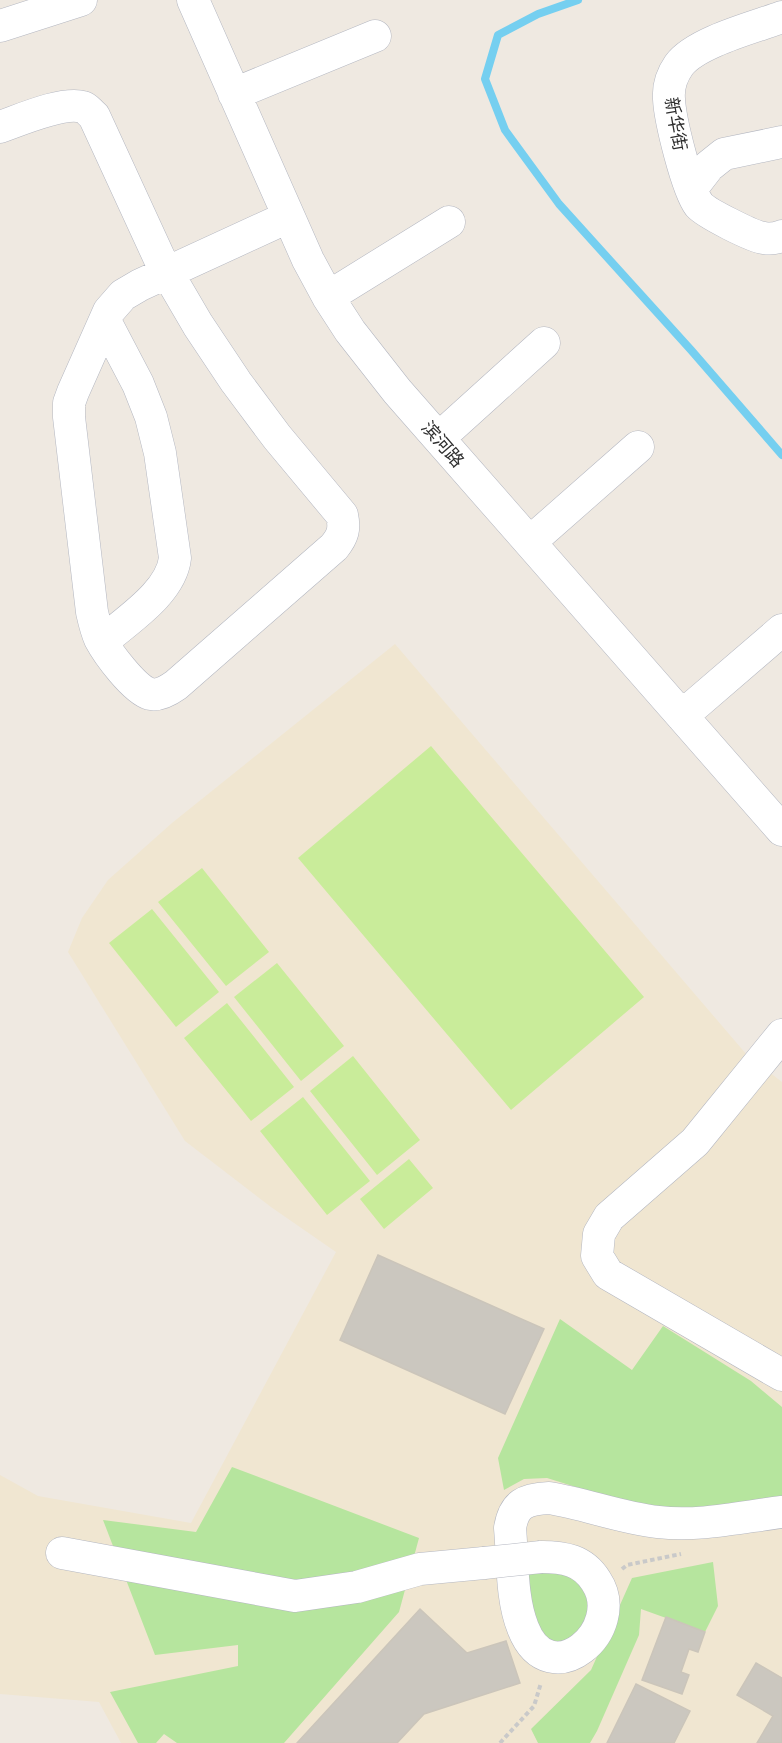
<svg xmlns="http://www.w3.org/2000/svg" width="782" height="1743" font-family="Quicksand,'Noto Sans SC',sans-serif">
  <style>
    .education { fill: #f0e6d1 }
    .green { fill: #b6e59e }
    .pitch { fill: #c9ec9a }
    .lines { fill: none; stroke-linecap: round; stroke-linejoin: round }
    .stream { stroke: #75cff0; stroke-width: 8 }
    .building { fill: #cbc7bf; stroke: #cbc5ba; stroke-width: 1.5 }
    .minor-casing { stroke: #b4b7c1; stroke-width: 33 }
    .path { stroke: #c9c9c9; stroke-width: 4; stroke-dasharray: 4.5 3; stroke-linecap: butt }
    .minor { stroke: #fff; stroke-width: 32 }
    .minor-bridge-casing { stroke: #b4b7c1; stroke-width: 33; stroke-linecap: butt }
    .minor-bridge { stroke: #fff; stroke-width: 32 }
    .labels { text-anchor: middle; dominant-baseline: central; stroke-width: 6; stroke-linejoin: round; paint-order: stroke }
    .street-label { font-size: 18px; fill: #2e2e2e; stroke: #fff }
  </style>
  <rect width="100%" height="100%" fill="#efe9e1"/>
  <path class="education" d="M395 644 747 1055 782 1082V1743H121L99 1702 0 1694V1475L38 1496 191 1523 336 1252 271 1207 185 1141 68 952 82 918 108 880 172 823Z"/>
  <path class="green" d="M560 1319 632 1370 663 1326 751 1381 782 1407V1499L714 1510 640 1507 547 1478 524 1479 504 1490 498 1458Z
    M232 1467 419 1538 399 1612 284 1743H177L164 1734 156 1743H138L110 1692 238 1666V1645L155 1655 103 1520 196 1532Z
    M713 1562 718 1606 705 1632 641 1609 639 1635 597 1731 590 1743H538L531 1729 591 1670 632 1578Z
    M523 1568H550L584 1581 591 1610 574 1641 552 1645 532 1623Z"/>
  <path class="pitch" d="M431 746 644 997 511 1110 298 858Z
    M202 868 269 952 226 986 158 902Z
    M152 909 219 992 176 1027 109 943Z
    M277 963 344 1046 301 1081 234 997Z
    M227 1003 294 1087 251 1121 184 1038Z
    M353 1056 420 1140 377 1175 310 1091Z
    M303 1097 370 1181 327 1215 260 1131Z
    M409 1159 433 1188 384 1229 360 1199Z"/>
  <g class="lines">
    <path class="stream" d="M578 0 538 14 498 35 485 79 505 130 559 204 691 350 782 455"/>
  </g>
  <path class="building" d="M378 1255 544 1329 505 1414 340 1340Z
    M420 1609 467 1653 506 1641 520 1683 424 1714 397 1743H297Z
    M666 1617 705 1632 698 1652 689 1649 681 1672 689 1675 682 1694 642 1680Z
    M756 1663 782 1678V1743H757L773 1716 737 1695Z
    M636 1684 690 1711 674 1743H607Z"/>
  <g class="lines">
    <g class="minor-casing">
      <path id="minor" d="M193 0 308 260 328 297 350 331 397 391 782 830
        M782 17C755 27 696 42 679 65 672 75 668 87 669 99 670 120 687 189 699 205 706 213 753 237 764 238 770 239 777 238 782 236
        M0 26 81 0
        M234 94 375 36
        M0 127C20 120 63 101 83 107 87 108 90 113 94 116L163 266 167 272 198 325 236 382 277 437 342 515C345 529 343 536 334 547L176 685C169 690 159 696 150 694 134 689 108 654 100 639 96 630 94 621 92 612L69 417V403L73 392 109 311 123 295 140 285 288 217
        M692 188 709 166 724 154 782 142
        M328 297 449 222
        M439 438 544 343
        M530 542 638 447
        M102 642C127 620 171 593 175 558L160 453 151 417 138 384 105 321
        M682 716 782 630
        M782 1035 695 1142 609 1217 599 1234 597 1256 608 1274 782 1375
        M62 1553 295 1596 357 1587 420 1569 484 1563
        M541 1557C564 1557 583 1560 596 1581 628 1629 550 1697 523 1628 511 1598 513 1561 510 1528 514 1504 525 1499 549 1498 586 1504 621 1518 658 1522 699 1527 741 1517 782 1512"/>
    </g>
    <path class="path" d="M622 1569 627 1565 681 1554
      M500 1743 534 1706 541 1683"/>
    <use href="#minor" class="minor"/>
    <g class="minor-bridge-casing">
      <path id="minor-bridge" d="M484 1563 541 1557"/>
    </g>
    <use href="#minor-bridge" class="minor-bridge"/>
  </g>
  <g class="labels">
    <g class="street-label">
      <text transform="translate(676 124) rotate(80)">新华街</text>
      <text transform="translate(443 444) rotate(49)">滨河路</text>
    </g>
  </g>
</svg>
